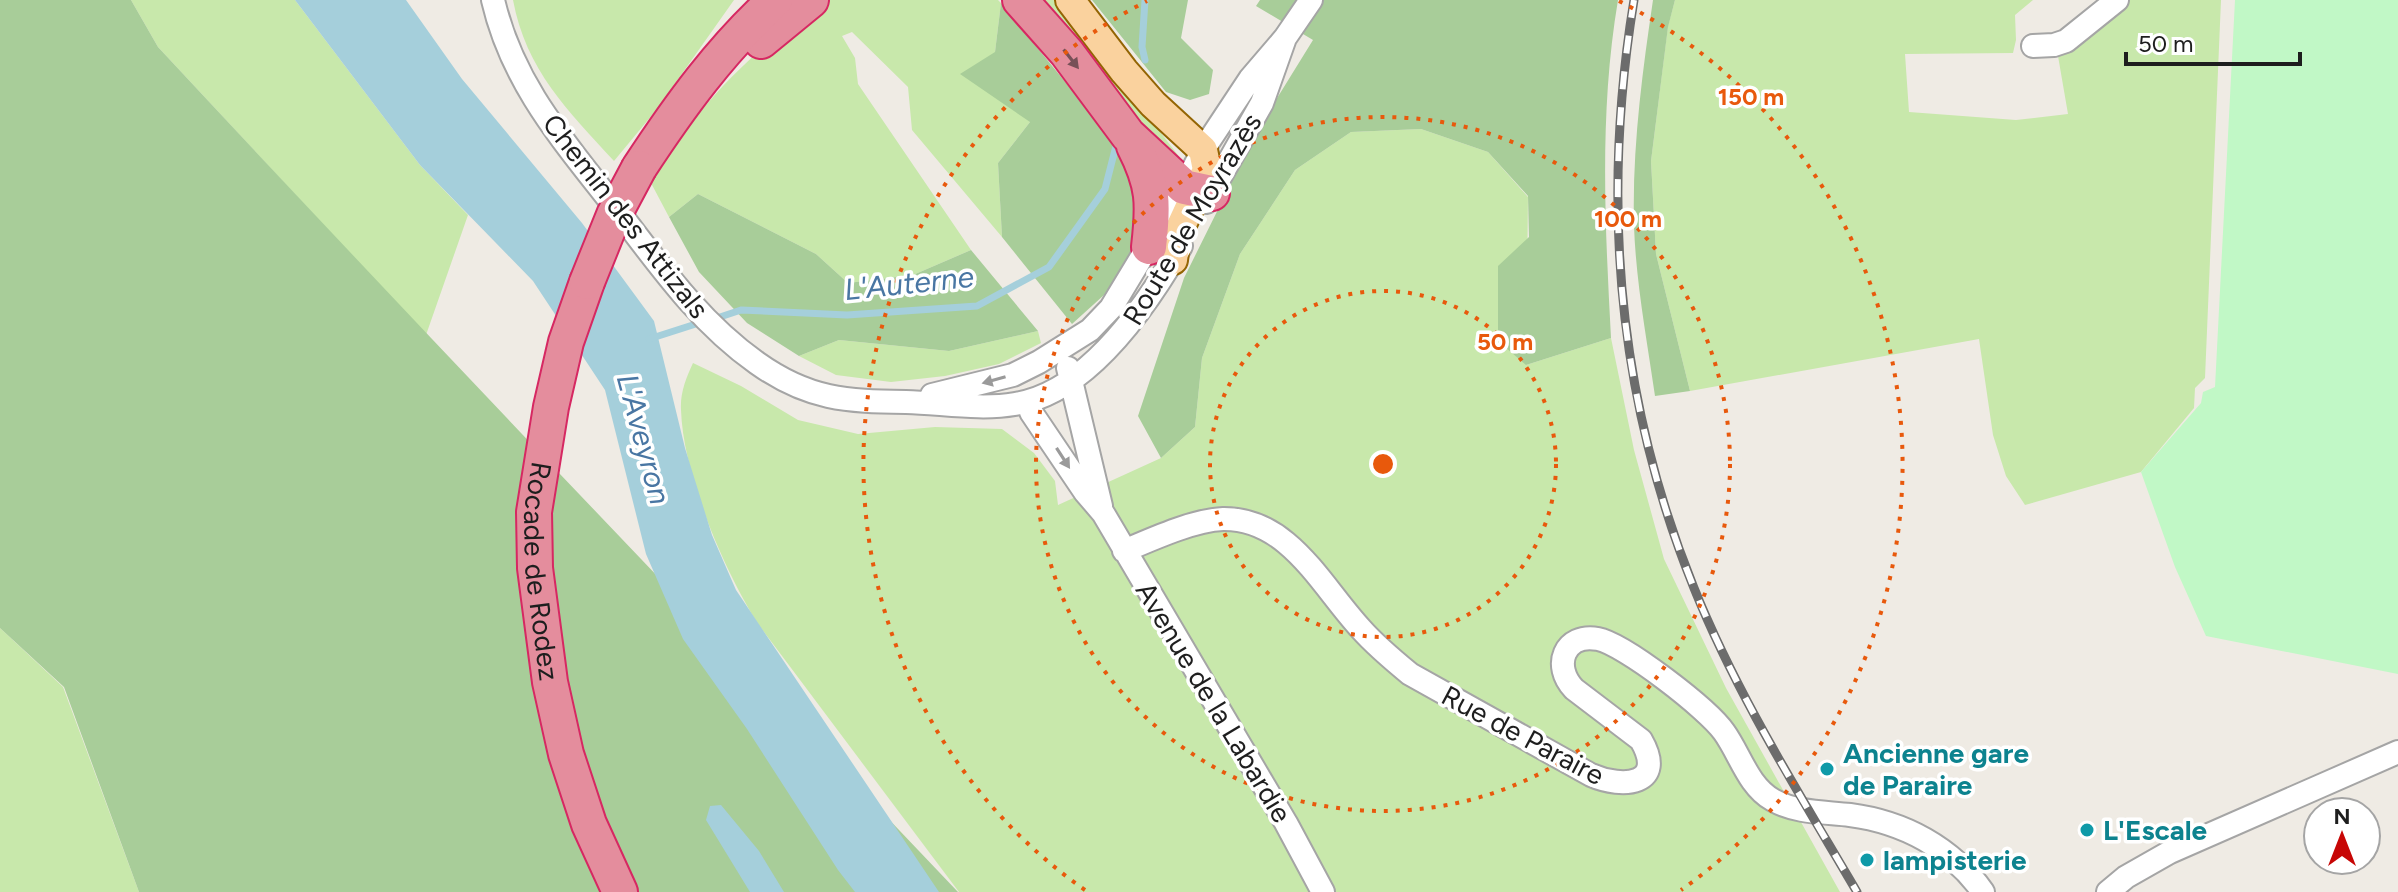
<svg xmlns="http://www.w3.org/2000/svg" width="2398" height="892" font-family="Figtree,sans-serif">
  <style>
    .grass { fill: #c8e8ab }
    .forest { fill: #a8cd99 }
    .park { fill: #c1f8c6 }
    .water { fill: #a5cfdb }
    .lines { fill: none; stroke-linecap: round; stroke-linejoin: round }
    .stream { stroke: #a5cfdb; stroke-width: 7 }
    .minor-casing { stroke: #a5a5a5; stroke-width: 26 }
    .major-casing { stroke: #946503; stroke-width: 32 }
    .highway-casing { stroke: #d62862; stroke-width: 38 }
    .minor { stroke: #fff; stroke-width: 22 }
    .major { stroke: #fad29e; stroke-width: 28 }
    .highway { stroke: #e48d9d; stroke-width: 34 }
    .rail-casing { stroke: #6c6c6c; stroke-width: 9 }
    .rail { stroke: #fff; stroke-width: 6; stroke-dasharray: 18; stroke-linecap: butt }
    .highway-bridge-casing { stroke: #d62862; stroke-width: 38; stroke-linecap: butt }
    .highway-bridge { stroke: #e48d9d; stroke-width: 34 }
    .oneway { fill: #775057 }
    .oneway2 { fill: #9a9a9a }
    .ring { fill: none; stroke: #e8590c; stroke-width: 4; stroke-dasharray: 4 8 }
    .culture-dot { fill: #0f9aa8; stroke: #fff; stroke-width: 3 }
    .labels { text-anchor: middle; dominant-baseline: central; stroke-width: 7; stroke-linejoin: round; paint-order: stroke }
    .street-label { font-size: 28px; fill: #1e1e1e; stroke: #fff }
    .culture-label { font-size: 28px; font-weight: bold; fill: #0d838f; stroke: #fff; text-anchor: start }
    .water-label { font-size: 30px; font-style: italic; fill: #4976a3; stroke: #fff }
    .centre { fill: #e8590c; stroke: #fff; stroke-width: 4 }
    .ring-label { font-size: 24px; text-anchor: middle; font-weight: bold; fill: #e8590c; stroke: #fff; stroke-width: 7; stroke-linejoin: round; paint-order: stroke }
  </style>
  <rect width="100%" height="100%" fill="#efebe4"/>
  <path class="grass" d="M131 0H295L420 165 468 215 426 335 158 47Z
    M513 0H734L657 109 614 161C568 111 526 70 513 0Z
    M828 0H998L1001 3 995 52 1030 122 998 163 1002 237 912 130 908 87 852 32 842 36 855 58 858 84 971 250 913 275 848 283 816 254 698 194 669 217 651 183C693 110 756 44 828 0Z
    M1035 0H1059L1184 163 1182 169 1176 171Z
    M1675 0H2033L2015 15 2016 40 2013 53 1905 54 1909 112 2016 120 2068 114 2058 56 2101 28 2109 13 2128 0H2221L2205 378 2195 388 2194 408 2141 472 2025 505 2006 476 1993 435 1979 339 1690 391 1656 254 1651 161 1668 26Z
    M1421 129 1488 152 1528 197 1526 365 1611 338 1634 450 1664 559 1726 688 1840 892H959L758 624C724 570 683 475 681 410 680 393 686 378 693 363L741 386 798 420 858 434 935 427 1002 429 1034 453 1055 481 1058 505 1161 458 1195 427 1202 358 1240 254 1295 170 1351 132Z
    M1038 331 1041 343 999 364 945 376 891 382 836 375 799 356 839 340 949 351Z
    M0 628 63 687 139 892H0Z"/>
  <path class="forest" d="M0 0H131L158 47C422 331 691 611 958 892H139L64 687 0 628Z
    M1092 0H1188L1181 38 1213 70 1209 94 1190 100 1166 92Z
    M1260 0H1618C1599 112 1605 225 1611 338L1526 365 1498 341V266L1529 237 1528 196 1488 152 1421 129 1351 132 1295 170 1240 254 1202 358 1195 427 1161 458 1138 416 1184 278 1258 129 1313 40 1256 6Z
    M1653 0H1675L1668 27 1651 161 1656 254 1690 391 1655 396C1647 340 1636 283 1634 226 1632 150 1642 74 1653 0Z
    M1001 3 1127 158 1148 195 1129 258 1104 295 1072 324 1002 237 998 163 1030 122 960 74 995 52Z
    M698 194 816 254 848 283 913 275 971 250 1038 331 949 351 839 340 799 356 747 323 699 272 669 217Z"/>
  <path class="park" d="M2235 0H2398V674L2206 636 2175 567 2141 472 2201 403 2203 392 2215 387Z"/>
  <path class="water" d="M295 0H406L462 79 582 223 654 321 685 448 712 535 736 590 939 892H855L838 870 747 729 683 639 646 554 605 390 533 281 420 165Z
    M721 805 759 851 784 892H750L706 820 710 806Z"/>
  <g class="lines">
    <path class="stream" d="M1145 60 1142 47 1145 0
      M714 319 741 310 847 315 977 306 1049 267 1105 189 1118 138
      M649 339 702 322"/>
    <g class="minor-casing">
      <path id="minor" d="M493 0C512 82 561 138 611 202 655 259 697 321 757 363 809 400 846 401 906 402 942 403 980 410 1015 404 1088 393 1147 305 1181 246
        M2033 46 2054 45 2066 41 2117 0
        M1206 202 1262 103 1285 38
        M1068 368 1101 506
        M932 395 1013 375 1039 362 1090 330 1111 308 1184 187 1203 150 1250 79 1285 38 1311 0
        M1031 401V412L1085 492 1103 513 1286 823 1323 892
        M1124 551C1152 539 1194 520 1223 519 1289 518 1321 586 1361 629 1376 646 1393 660 1410 674L1591 775C1623 789 1667 785 1641 740L1574 689C1552 666 1564 633 1598 639 1624 644 1708 709 1724 732 1740 754 1748 786 1773 800 1796 813 1825 812 1850 815 1904 822 1952 848 1983 892
        M2108 892 2126 877 2170 852 2398 752"/>
    </g>
    <g class="major-casing">
      <path id="major" d="M1070 0 1124 71 1153 104 1203 150 1207 170 1176 237 1173 260"/>
    </g>
    <g class="highway-casing">
      <g id="highway">
        <path d="M1020 0 1067 53 1128 135 1184 187 1212 193"/>
        <path d="M761 41 811 0"/>
        <path d="M1134 146C1154 185 1154 204 1149 247"/>
        <path d="M639 168C679 107 721 49 775 0"/>
        <path id="s1" d="M587 282 566 342 551 407 534 512 535 568 550 682 566 754 589 824 620 892"/>
      </g>
    </g>
    <use href="#minor" class="minor"/>
    <use href="#major" class="major"/>
    <use href="#highway" class="highway"/>
    <g class="rail-casing">
      <path id="rail" d="M1634 0C1601 202 1617 398 1694 588 1737 695 1799 793 1857 892"/>
    </g>
    <use href="#rail" class="rail"/>
    <g class="highway-bridge-casing">
      <path id="highway-bridge" d="M587 282 614 215 639 168"/>
    </g>
    <use href="#highway-bridge" class="highway-bridge"/>
  </g>
  <defs><path id="oneway-solid" d="M-6-.8H1V-3.2L6.5 0L1 3.2V.8H-6Z" transform="scale(2)"/></defs>
  <use class="oneway" href="#oneway-solid" transform="translate(1071 59) rotate(52)"/>
  <g class="oneway2">
    <use href="#oneway-solid" transform="translate(994 380) rotate(164)"/>
    <use href="#oneway-solid" transform="translate(1063 458) rotate(57)"/>
  </g>
  <g class="ring">
    <circle cx="1383" cy="464" r="173"/>
    <circle cx="1383" cy="464" r="347"/>
    <path d="M1085 890A520 520 0 0 1 1147 1M1619 1A520 520 0 0 1 1681 890"/>
  </g>
  <g class="culture-dot">
    <circle cx="1827" cy="769" r="8"/>
    <circle cx="2087" cy="830" r="8"/>
    <circle cx="1867" cy="860" r="8"/>
  </g>
  <g class="labels">
    <g class="street-label">
      <text transform="translate(626 216) rotate(52)">Chemin des Attizals</text>
      <text transform="translate(1192 219) rotate(-59)">Route de Moyrazès</text>
      <text stroke="none"><textPath href="#s1" startOffset="296">Rocade de Rodez</textPath></text>
      <text transform="translate(1214 702) rotate(59)">Avenue de la Labardie</text>
      <text transform="translate(1523 735) rotate(28)">Rue de Paraire</text>
    </g>
    <g class="culture-label">
      <text x="1843" y="753">Ancienne gare<tspan x="1843" dy="32">de Paraire</tspan></text>
      <text x="2103" y="830">L'Escale</text>
      <text x="1883" y="860">lampisterie</text>
    </g>
    <g class="water-label">
      <text transform="translate(909 283) rotate(-6)">L'Auterne</text>
      <text transform="translate(644 439) rotate(75)">L'Aveyron</text>
    </g>
  </g>
  <circle cx="1383" cy="464" r="12" class="centre"/>
  <g class="ring-label">
    <text x="1751" y="105">150 m</text>
    <text x="1628" y="227">100 m</text>
    <text x="1505" y="350">50 m</text>
  </g>
  <g transform="translate(2342 836)"><circle r="38" fill="#ffffff" stroke="#a5a5a5" stroke-width="2"/>
  <path d="M0-6L14 30L0 20L-14 30Z" fill="#c70605"/>
  <text y="-12" font-size="22" font-weight="bold" text-anchor="middle" fill="#1e1e1e">N</text>
  </g>
  <path d="M2126 52v12h174v-12" fill="none" stroke="#1e1e1e" stroke-width="4"/>
  <text x="2138" y="52" font-size="24" fill="#1e1e1e" stroke="#ffffff" stroke-width="6" paint-order="stroke">50 m</text>
</svg>
